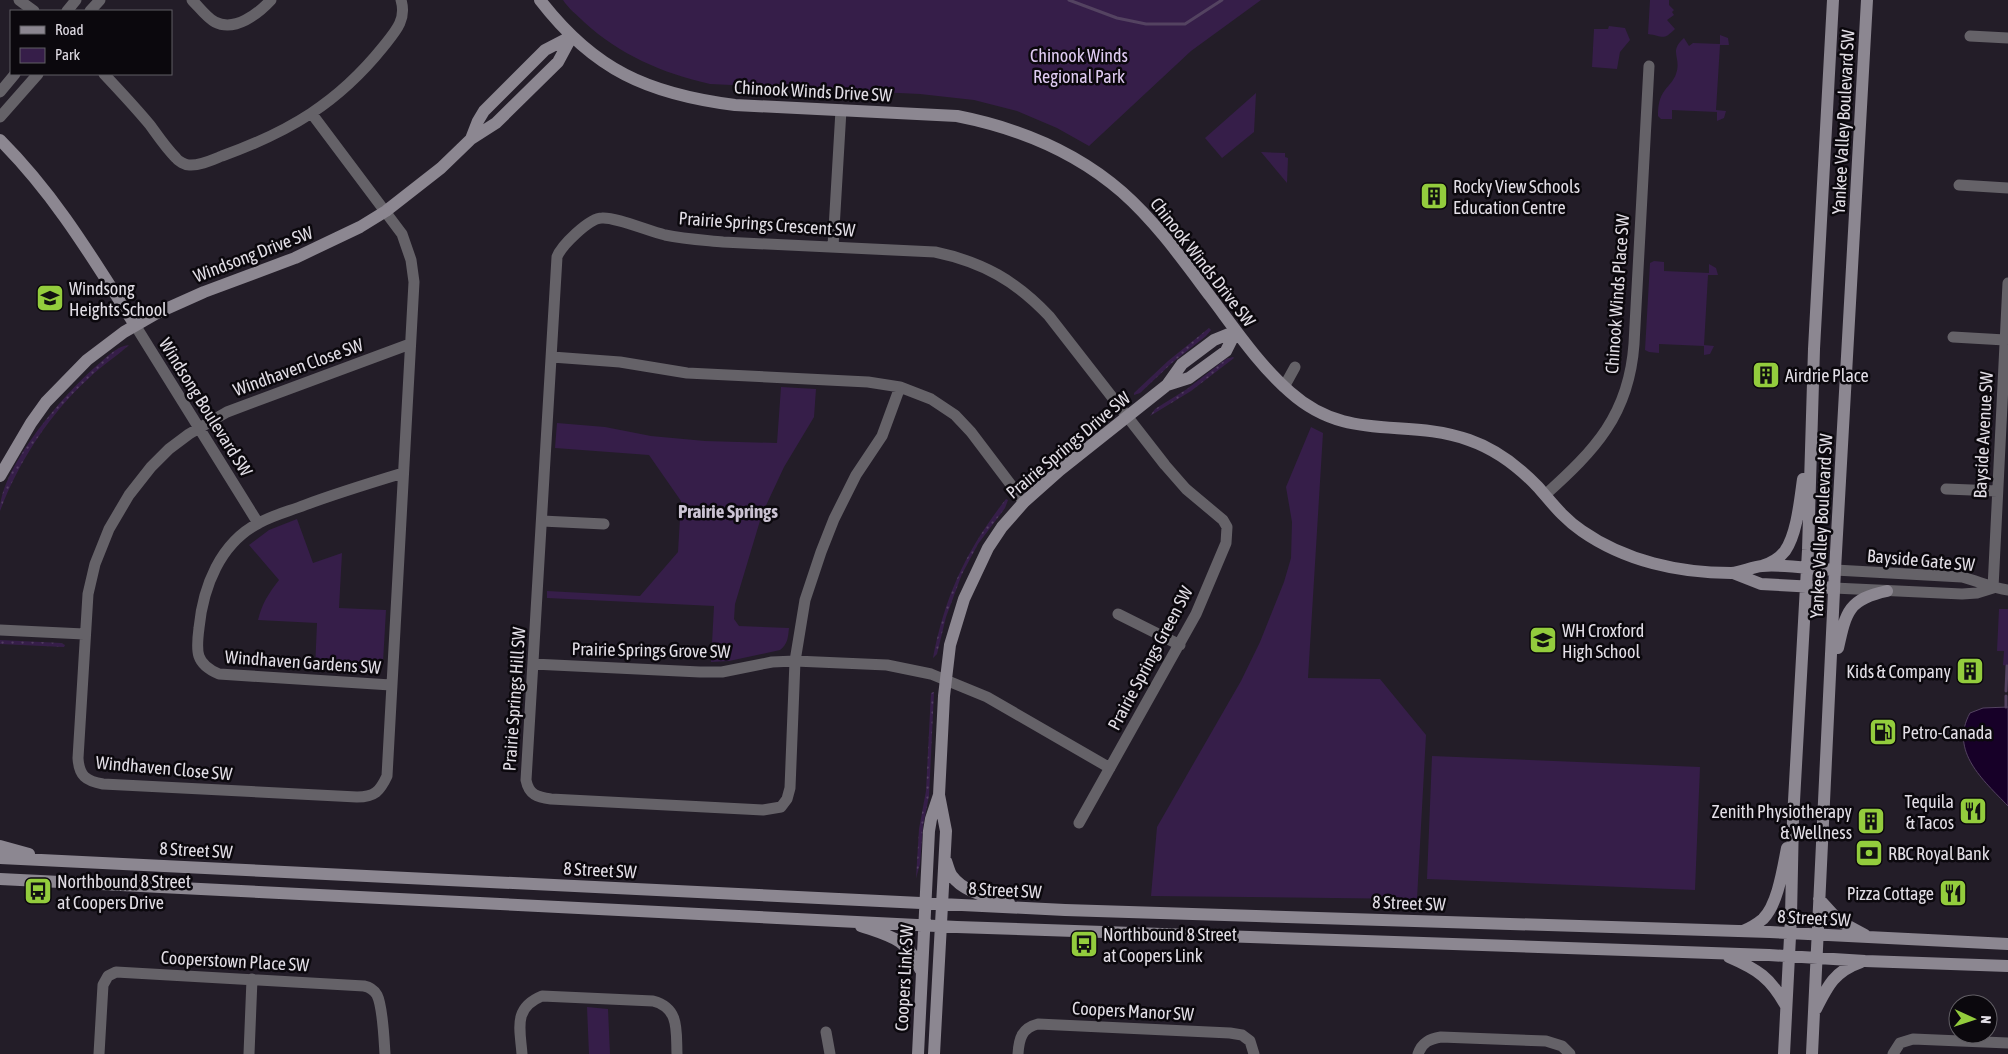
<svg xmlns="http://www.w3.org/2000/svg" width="2008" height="1054" font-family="'Asap Condensed',sans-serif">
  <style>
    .grass { fill: url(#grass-dots) }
    .park { fill: #361e49 }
    .water { fill: #170028; stroke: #544361 }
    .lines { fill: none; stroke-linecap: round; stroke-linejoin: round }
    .stream { stroke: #544361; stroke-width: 3 }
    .street { stroke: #656268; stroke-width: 11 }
    .secondary { stroke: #8c8791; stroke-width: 12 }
    .labels { text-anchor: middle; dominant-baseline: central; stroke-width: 5; stroke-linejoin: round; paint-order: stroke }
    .park-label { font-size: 18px; fill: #e0ccf3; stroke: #0b080d }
    .street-label { font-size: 18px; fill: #e2dee6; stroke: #0b080d }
    .poi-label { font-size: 18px; fill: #e2dee6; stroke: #0b080d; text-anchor: start }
    .neighbourhood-label { font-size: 19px; font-weight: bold; fill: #cbc3d3; stroke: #0b080d }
  </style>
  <defs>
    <pattern id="grass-dots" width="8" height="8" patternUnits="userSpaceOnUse" patternTransform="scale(1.25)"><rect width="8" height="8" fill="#361e49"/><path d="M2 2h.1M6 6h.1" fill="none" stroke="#533e63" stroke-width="1.8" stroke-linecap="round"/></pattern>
  </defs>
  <rect width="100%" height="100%" fill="#231d28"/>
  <path class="grass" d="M1209 328 1211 330 1206 336 1173 362 1140 393 1134 395V393L1168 361Z
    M129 345C117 356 101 366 88 379 49 415 19 461 0 511 0 467 67 390 101 362 109 355 118 346 129 345Z
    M1233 357 1234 358 1191 391 1150 416 1155 409 1187 389 1226 359Z
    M1105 416 1107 417 1103 422 1037 475 1029 479 1042 465Z
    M1006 499 1008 500 1005 508 978 544 962 574 946 617 937 654 933 658C945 595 967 549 1006 499Z
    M0 640 61 643 65 645 64 647 0 644Z
    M934 692 929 796 923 826 920 864 916 878 919 829 926 791 931 693Z"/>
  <path class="park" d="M563 0H1261L1191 51 1089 146 1057 128 1017 111 974 100 920 94 710 84C662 73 620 55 584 22 577 15 568 8 563 0Z
    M1650 0H1669V5L1674 10 1672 12 1674 15 1667 20 1675 29C1663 41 1663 36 1648 34Z
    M1609 26 1625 28 1630 40 1620 52 1617 69 1592 67 1594 29H1608Z
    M1720 35 1728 38 1729 45H1720L1716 110 1726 111 1724 118 1717 121V112L1672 110V119H1661L1658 116C1658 106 1659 98 1665 90 1669 85 1674 80 1676 74 1682 57 1668 52 1684 38L1689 46 1693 43 1720 44Z
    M1256 93 1254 132 1222 158 1205 138Z
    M1261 152 1285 153V157L1288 158 1287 183Z
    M1654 261 1664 262V271L1709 273V264L1716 268 1718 275H1708L1704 345 1714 346 1710 354 1704 355V346L1659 344V353L1649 352 1645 350 1650 263Z
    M781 387 816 389 814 417 784 467 762 514 735 604 734 619 739 626 789 628C788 637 788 644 780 650L729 661 711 662 714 606 547 598V591L640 596 678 552 681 501 649 455 555 448 557 423 605 427 651 436 705 441 777 443Z
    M1311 427 1323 433 1308 678 1380 679 1426 735 1417 899 1151 896 1157 827 1241 681 1260 642 1284 582 1291 558 1292 522 1286 487Z
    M297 519 313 563 342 553 339 608 386 610 383 662 376 671 370 673 315 670 317 623 258 620C262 603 269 593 279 580L249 545 269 530Z
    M1999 609H2008V666L2003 665 2004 651H1997Z
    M1432 756 1700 767 1695 890 1427 879Z
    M587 1007 608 1009 610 1054H589Z"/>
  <path class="water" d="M2008 707V806C1983 780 1949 751 1970 713L1983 708Z"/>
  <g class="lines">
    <path class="stream" d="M1069 0 1117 18 1146 24H1185L1222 0
      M2006 691 2007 666
      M2006 696V707"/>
    <path class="street" d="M19 0 34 11
      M192 0C199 7 207 18 215 22 235 32 258 14 271 0
      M67 11 76 0
      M90 11 100 0
      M1970 36 2008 38
      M104 74C120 91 135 107 150 125 158 136 166 148 176 158 178 161 185 165 189 165 199 166 212 160 222 156 289 132 338 103 383 47 395 32 407 20 401 0
      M0 92 15 74
      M312 114 402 234 411 260 414 282 387 776C380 791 375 797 357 797L103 784C86 781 79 776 78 758L88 594 95 564 109 529 129 495 151 467 169 449 189 434 227 412 410 344
      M0 117 38 74
      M1959 185 2008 188
      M833 246 841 110
      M135 325 258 523
      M1953 337 2005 340
      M552 357 620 362 687 373 868 382 900 387 931 399 955 415 971 432 1024 502
      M900 387 882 436 856 475 834 519 821 552 805 600 795 661 790 788 787 799 781 807 763 810 551 799C537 797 529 795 526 780L557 257C561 246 589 218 602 218 616 217 648 231 665 235 684 239 703 240 723 242L935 252C983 262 1016 281 1049 316L1165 465 1186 489 1223 520 1227 527 1226 543 1196 614 1079 823
      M1284 387 1295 367
      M1946 489 1997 491
      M1545 495C1595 450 1629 415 1634 344L1649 66
      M542 521 604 524
      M1835 570 1962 577C1978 581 1992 588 2008 590
      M1834 588 1962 594 1977 593 1993 588
      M1993 588 2008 283
      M1118 614 1180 645
      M0 630 84 634
      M533 664 700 672H722L772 662 795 661 887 665 931 674 987 697 1110 768
      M391 685 219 674C195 664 196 651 199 628 203 587 220 543 259 523 273 515 290 511 305 505 337 493 370 483 403 473
      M826 1032 830 1054
      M99 1054 103 985 108 976 116 972 364 986C369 987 374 990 377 995 383 1007 384 1040 385 1054
      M249 1054 252 979
      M522 1054C520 1028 513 1008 542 996L653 1001C680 1008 676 1031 677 1054
      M1018 1054C1019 1038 1022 1028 1038 1024L1230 1033 1242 1035 1250 1041 1254 1054
      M1418 1054C1422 1042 1430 1039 1441 1037L1546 1041 1562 1046 1570 1054
      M1893 1054 1900 1043 1913 1039 2008 1043"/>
    <path class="secondary" d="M540 0C594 70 648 94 735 105L957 116C1018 128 1075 151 1122 192 1156 222 1183 260 1210 296 1235 329 1259 365 1290 392 1348 444 1405 417 1469 440 1495 449 1519 467 1538 487 1552 503 1564 519 1582 531 1625 561 1679 573 1731 573 1741 573 1751 567 1762 566 1783 564 1813 569 1835 570
      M471 139 478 121 484 111 545 50 572 36
      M0 140C56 196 93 259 135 325
      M1167 385 1189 378 1226 351 1236 331
      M0 476 31 423 46 402 87 360 124 332 157 313 204 292 295 258 360 227 386 211 441 168 471 139 496 123 558 62 572 36
      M1762 566C1771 563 1779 559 1785 551 1797 534 1800 500 1803 479
      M1733 573 1761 584 1834 588
      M1838 648C1846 611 1849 599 1887 591
      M0 846 29 854
      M0 858 1065 910 1770 932 2008 944
      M946 861C948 866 949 872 952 876 964 893 991 897 1009 903
      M0 879 957 927 1769 955 1865 961 2008 966
      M1819 899 1839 921 1865 935
      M861 926C890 936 908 939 920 969
      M1743 931C1750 928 1757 924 1763 919 1778 904 1783 868 1787 848
      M1729 957C1757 969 1771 978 1786 1006
      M1816 1009C1828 985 1835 971 1861 962
      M918 1054 929 831 931 819 939 795 944 696 950 645 964 599 988 548 1002 527 1024 502 1060 470 1167 385 1182 364 1214 340 1236 331
      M934 1054 946 831 939 795
      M1784 1054 1791 917 1793 819 1808 550 1814 349 1833 0
      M1812 1054 1835 570 1867 0"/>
  </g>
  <defs>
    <g id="building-square" transform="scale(1.4375)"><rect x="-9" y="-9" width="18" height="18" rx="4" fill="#93cc3d" stroke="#0b080d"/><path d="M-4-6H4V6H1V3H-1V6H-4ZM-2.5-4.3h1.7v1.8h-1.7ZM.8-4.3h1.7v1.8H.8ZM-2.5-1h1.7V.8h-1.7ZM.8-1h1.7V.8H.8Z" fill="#111"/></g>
    <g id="school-square" transform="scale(1.4375)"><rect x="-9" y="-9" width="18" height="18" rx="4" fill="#93cc3d" stroke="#0b080d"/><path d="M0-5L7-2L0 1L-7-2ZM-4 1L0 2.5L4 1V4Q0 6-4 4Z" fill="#111"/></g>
    <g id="fuel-square" transform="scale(1.4375)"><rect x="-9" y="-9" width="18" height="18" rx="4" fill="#93cc3d" stroke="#0b080d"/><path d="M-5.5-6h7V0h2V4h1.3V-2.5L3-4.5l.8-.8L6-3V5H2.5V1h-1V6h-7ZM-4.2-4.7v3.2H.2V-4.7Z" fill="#111"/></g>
    <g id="restaurant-square" transform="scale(1.4375)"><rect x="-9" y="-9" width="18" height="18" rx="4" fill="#93cc3d" stroke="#0b080d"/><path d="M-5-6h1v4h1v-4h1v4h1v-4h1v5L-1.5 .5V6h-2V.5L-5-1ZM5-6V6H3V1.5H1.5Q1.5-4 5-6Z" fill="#111"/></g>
    <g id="bank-square" transform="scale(1.4375)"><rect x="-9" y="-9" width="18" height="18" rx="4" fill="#93cc3d" stroke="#0b080d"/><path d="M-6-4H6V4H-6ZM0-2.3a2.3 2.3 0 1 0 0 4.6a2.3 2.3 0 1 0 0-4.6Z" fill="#111"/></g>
    <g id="bus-square" transform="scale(1.4375)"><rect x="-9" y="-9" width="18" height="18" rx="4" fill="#93cc3d" stroke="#0b080d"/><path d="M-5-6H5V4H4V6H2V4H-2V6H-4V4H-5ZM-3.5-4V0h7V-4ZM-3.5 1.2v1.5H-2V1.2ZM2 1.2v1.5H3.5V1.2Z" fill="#111"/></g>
  </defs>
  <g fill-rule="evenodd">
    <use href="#building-square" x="1434" y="196"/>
    <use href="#school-square" x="50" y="298"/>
    <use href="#building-square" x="1766" y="375"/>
    <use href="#school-square" x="1543" y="640"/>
    <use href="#building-square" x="1970" y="671"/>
    <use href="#fuel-square" x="1883" y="732"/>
    <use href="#restaurant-square" x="1973" y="811"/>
    <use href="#building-square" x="1871" y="821"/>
    <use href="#bank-square" x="1869" y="853"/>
    <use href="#bus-square" x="38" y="891"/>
    <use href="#restaurant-square" x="1953" y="893"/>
    <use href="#bus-square" x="1084" y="944"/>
  </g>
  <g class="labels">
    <g class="park-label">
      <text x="1079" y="55">Chinook Winds<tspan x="1079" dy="21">Regional Park</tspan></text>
    </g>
    <g class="street-label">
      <text transform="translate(813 91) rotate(3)">Chinook Winds Drive SW</text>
      <text transform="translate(1843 122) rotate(-87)">Yankee Valley Boulevard SW</text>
      <text transform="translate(767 224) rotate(4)">Prairie Springs Crescent SW</text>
      <text transform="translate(253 254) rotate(-21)">Windsong Drive SW</text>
      <text transform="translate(1203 262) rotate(52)">Chinook Winds Drive SW</text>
      <text transform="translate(1617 294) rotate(-86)">Chinook Winds Place SW</text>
      <text transform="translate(298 367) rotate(-20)">Windhaven Close SW</text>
      <text transform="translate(206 407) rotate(58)">Windsong Boulevard SW</text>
      <text transform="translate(1983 435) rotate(-87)">Bayside Avenue SW</text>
      <text transform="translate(1068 445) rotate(-40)">Prairie Springs Drive SW</text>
      <text transform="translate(1821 526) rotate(-87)">Yankee Valley Boulevard SW</text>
      <text transform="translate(1921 560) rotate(5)">Bayside Gate SW</text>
      <text transform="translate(651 650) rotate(1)">Prairie Springs Grove SW</text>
      <text transform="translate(1150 658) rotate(-62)">Prairie Springs Green SW</text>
      <text transform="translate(303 662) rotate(4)">Windhaven Gardens SW</text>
      <text transform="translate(514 699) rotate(-86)">Prairie Springs Hill SW</text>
      <text transform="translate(164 768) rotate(5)">Windhaven Close SW</text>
      <text transform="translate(196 850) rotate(3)">8 Street SW</text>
      <text transform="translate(600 870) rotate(3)">8 Street SW</text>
      <text transform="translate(1005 890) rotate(3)">8 Street SW</text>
      <text transform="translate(1409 903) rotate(2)">8 Street SW</text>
      <text transform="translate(1814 918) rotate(3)">8 Street SW</text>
      <text transform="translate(235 961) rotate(3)">Cooperstown Place SW</text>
      <text transform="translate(904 978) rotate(-87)">Coopers Link SW</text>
      <text transform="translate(1133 1011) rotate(3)">Coopers Manor SW</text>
    </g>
    <g class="poi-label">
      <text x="1453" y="186">Rocky View Schools<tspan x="1453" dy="21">Education Centre</tspan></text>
      <text x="69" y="288">Windsong<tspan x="69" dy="21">Heights School</tspan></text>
      <text x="1785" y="375">Airdrie Place</text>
      <text x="1562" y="630">WH Croxford<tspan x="1562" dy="21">High School</tspan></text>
      <text x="1951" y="671" text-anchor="end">Kids &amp; Company</text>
      <text x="1902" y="732">Petro-Canada</text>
      <text x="1954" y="801" text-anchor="end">Tequila<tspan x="1954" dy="21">&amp; Tacos</tspan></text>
      <text x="1852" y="811" text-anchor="end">Zenith Physiotherapy<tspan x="1852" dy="21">&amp; Wellness</tspan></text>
      <text x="1888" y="853">RBC Royal Bank</text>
      <text x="57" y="881">Northbound 8 Street<tspan x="57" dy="21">at Coopers Drive</tspan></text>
      <text x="1934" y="893" text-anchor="end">Pizza Cottage</text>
      <text x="1103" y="934">Northbound 8 Street<tspan x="1103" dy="21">at Coopers Link</tspan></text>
    </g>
    <g class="neighbourhood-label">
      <text x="728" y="511">Prairie Springs</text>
    </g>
  </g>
  <rect x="10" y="10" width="162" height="65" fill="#0b080d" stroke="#615e64"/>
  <rect x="20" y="26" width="25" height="8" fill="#8c8791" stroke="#615e64"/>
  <text x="55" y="35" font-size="15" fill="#e2dee6">Road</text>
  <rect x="20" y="48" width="25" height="15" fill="#361e49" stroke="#615e64"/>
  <text x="55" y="60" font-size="15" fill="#e2dee6">Park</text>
  <g transform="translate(1973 1019) rotate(93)"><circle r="24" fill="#0b080d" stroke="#615e64"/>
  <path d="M0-4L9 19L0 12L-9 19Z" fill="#93cc3d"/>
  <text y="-8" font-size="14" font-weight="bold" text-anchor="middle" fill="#e2dee6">N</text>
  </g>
</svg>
